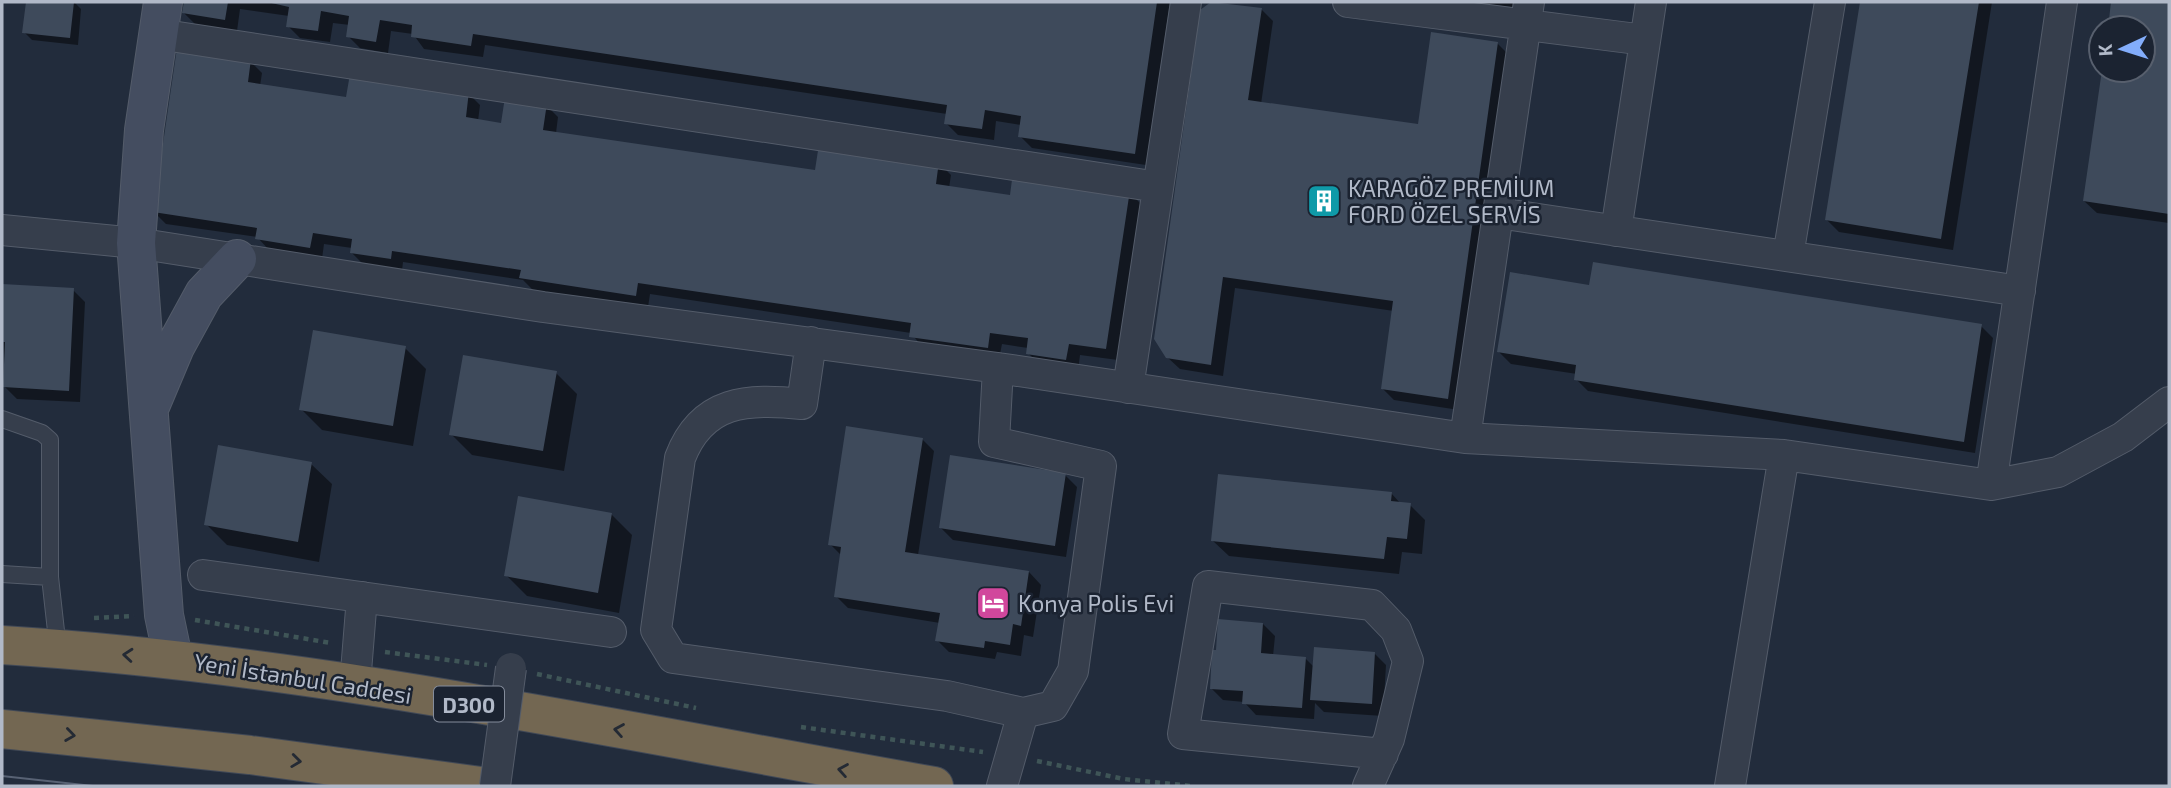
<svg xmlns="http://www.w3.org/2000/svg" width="2171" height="788" font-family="'Exo 2',sans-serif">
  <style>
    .shadow { fill: #0007 }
    .building { fill: #3e4a5b }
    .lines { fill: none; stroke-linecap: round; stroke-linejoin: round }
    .lane-casing { stroke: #545c6a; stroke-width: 18 }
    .street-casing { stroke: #545c6a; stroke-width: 32 }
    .secondary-casing { stroke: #545c6a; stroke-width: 40 }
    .highway-casing { stroke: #414957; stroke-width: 40 }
    .path { stroke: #3f5557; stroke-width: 4.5; stroke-dasharray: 5 5; stroke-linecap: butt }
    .lane { stroke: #363e4c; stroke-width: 16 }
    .street { stroke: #363e4c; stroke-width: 30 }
    .secondary { stroke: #444d60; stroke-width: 38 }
    .highway { stroke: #736752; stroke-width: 38 }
    .tram { stroke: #586274; stroke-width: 2 }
    .street-bridge-casing { stroke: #545c6a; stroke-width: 32; stroke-linecap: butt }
    .street-bridge { stroke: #363e4c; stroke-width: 30 }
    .oneway { stroke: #242a34 }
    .labels { text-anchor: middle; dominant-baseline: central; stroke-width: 5; stroke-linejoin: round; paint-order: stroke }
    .shield { fill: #1b2331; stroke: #848c9b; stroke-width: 2 }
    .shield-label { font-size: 21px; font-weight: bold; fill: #b1b9c8 }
    .poi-label { font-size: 23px; fill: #b1b9c8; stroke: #1b2331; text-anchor: start }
    .street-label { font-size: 23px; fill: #b1b9c8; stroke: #1b2331 }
  </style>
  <rect width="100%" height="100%" fill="#222c3c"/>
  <path class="shadow" d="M28 2H74L81 9 78 45 32 40 24 32Z
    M185 2H1170L1146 165 1032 148 1020 136 1021 125 996 121 994 140 958 135 946 123 947 114 485 45 483 57 424 49 413 34 391 31 388 53 360 48 348 36 350 25 333 23 330 42 300 38 288 26 289 16 240 9 237 31 196 25 184 13Z
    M1473 2H1519L1518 8Z
    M1861 2H1992L1953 250 1839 232 1827 220Z
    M2113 2H2169V223L2097 213 2084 201 2103 70H2143V28H2109Z
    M1261 9 1273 21 1261 104 1420 126 1497 43 1509 55 1459 410 1394 400 1382 388 1394 311 1235 288 1223 376 1180 369 1167 357Z
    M250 61 262 73 260 86 348 99 468 93 480 105 478 121 503 125 546 105 558 117 556 133 816 172 939 163 951 175 949 188 1011 197 1129 192 1141 204 1118 360 1080 355 1078 371 1040 365 1028 353V348L1002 344 999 359 923 348 911 333 650 294 648 307 533 290 523 280 403 262 402 271 364 265 352 253V248L324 244 322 259 269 250 257 237 166 224 154 212Z
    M2 286 73 290 85 302 80 402 17 399 5 387Z
    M1591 287 1981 326 1993 338 1975 453 1588 391 1576 379 1577 374 1511 364 1499 352Z
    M405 348 426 369 413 446 322 430 301 409Z
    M556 373 577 394 564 471 472 455 451 434Z
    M922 439 934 451 918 555 1029 572 1041 585 1033 637 1024 635 1021 656 997 652 995 659 949 652 937 640 940 623 848 608 836 596 842 556 830 544Z
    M311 464 332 484 319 562 227 545 206 524Z
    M1065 475 1077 487 1066 557 953 540 941 528Z
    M1391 493 1401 504 1410 505 1425 520 1422 554 1402 552 1399 574 1229 556 1213 541Z
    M611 514 632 535 619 613 527 596 506 575Z
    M1263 624 1275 636 1273 656 1305 658 1314 667 1374 653 1386 665 1383 716 1324 712 1315 703 1314 719 1256 715 1244 702 1223 700 1211 688Z"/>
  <path class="building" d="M26 2H74L70 38 22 33Z
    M184 2H228L225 20 182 13Z
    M267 2H1157L1135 154 1018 137 1021 116 985 110 982 129 944 124 947 105 473 34 471 46 411 37 412 25 380 20 376 42 346 37 349 16 321 11 318 31 286 27 289 7Z
    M1211 2 1262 8 1248 100 1418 124 1431 32 1498 42 1448 399 1381 389 1393 301 1223 277 1211 365 1166 358 1154 339 1200 10Z
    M1860 2H1979L1941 239 1825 220Z
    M2111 2H2169V214L2083 201 2102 70H2143V28H2108Z
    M177 48 251 59 248 82 346 97 350 74 469 91 466 117 501 123 505 97 547 103 543 130 815 170 819 144 939 161 936 184 1010 195 1013 172 1130 190 1106 349 1069 344 1066 360 1026 354 1028 338 990 333 988 348 909 337 911 323 638 283 636 296 519 278 521 270 392 251 391 259 350 253 352 239 313 233 310 248 255 239 257 228 153 212Z
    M1593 262 1982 324 1964 442 1574 380 1576 365 1497 352 1510 272 1589 285Z
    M2 284 74 288 69 391 3 387 5 342H2Z
    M313 330 406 346 393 426 299 410Z
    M463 355 557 371 543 451 449 435Z
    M846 426 923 438 905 552 1029 571 1021 626 1013 624 1010 645 985 641 984 648 935 641 940 613 834 597 841 547 828 545Z
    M218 445 312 462 298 542 204 525Z
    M950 455 1066 473 1055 546 939 528Z
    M1218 474 1392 492 1391 501 1411 503 1407 539 1387 537 1384 559 1211 541Z
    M518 496 612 513 598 593 504 576Z
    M1218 619 1263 623 1261 653 1306 657 1302 708 1242 704 1243 691 1210 689 1212 650H1216Z
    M1314 647 1375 652 1372 704 1310 700Z"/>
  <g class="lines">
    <g class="lane-casing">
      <path id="lane" d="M2 419 42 433 50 440V577L58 649
        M2 574 50 577"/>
    </g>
    <g class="street-casing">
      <path id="street" d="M1348 2 1645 40
        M158 34 1158 187
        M1498 213 2020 291
        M2 230 136 243 543 307 998 368 1465 438 1784 455 1991 485 2058 472 2123 437 2169 402
        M1616 231 1651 2
        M1788 256 1830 2
        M811 342 802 404C748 398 702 400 680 458L656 630 673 658 947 696 1023 713
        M998 368 994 442 1101 466 1073 671 1053 706 1023 713 1002 786
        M1128 388 1186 2
        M1465 438 1529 2
        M1991 485 2062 2
        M203 575 611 632
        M355 684 362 597
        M1368 786 1389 739 1408 661 1396 630 1372 605 1208 586 1183 734 1383 754
        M1730 786 1784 455"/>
    </g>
    <g class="secondary-casing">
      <path id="secondary" d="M163 2 144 130 136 243 164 615 173 658
        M151 404 175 347 204 294 237 259"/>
    </g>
    <g class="highway-casing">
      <path id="highway" d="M2 645C316 664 625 732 934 786
        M2 729 250 755 481 786"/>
    </g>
    <path class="path" d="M94 618 134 616
      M195 620 331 643
      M385 652 487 665
      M537 674 696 708
      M801 727 983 752
      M1037 761 1124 779 1191 786"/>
    <use href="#lane" class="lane"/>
    <use href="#street" class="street"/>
    <use href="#secondary" class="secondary"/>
    <use href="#highway" class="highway"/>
    <path class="tram" d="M2 776 93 786"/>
    <g class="street-bridge-casing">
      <path id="street-bridge" d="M495 786 511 668"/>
    </g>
    <use href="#street-bridge" class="street-bridge"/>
  </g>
  <defs><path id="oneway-chevron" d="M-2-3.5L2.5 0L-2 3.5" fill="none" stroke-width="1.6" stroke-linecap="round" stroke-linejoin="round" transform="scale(1.75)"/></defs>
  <g class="oneway">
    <use href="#oneway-chevron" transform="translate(128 655) rotate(-175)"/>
    <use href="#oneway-chevron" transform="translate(619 730) rotate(-170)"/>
    <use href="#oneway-chevron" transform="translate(70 735) rotate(8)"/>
    <use href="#oneway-chevron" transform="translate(296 761) rotate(7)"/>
    <use href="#oneway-chevron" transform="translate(843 770) rotate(-170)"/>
  </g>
  <defs>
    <g id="building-square" transform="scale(1.75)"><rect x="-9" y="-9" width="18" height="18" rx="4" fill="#0f9aa8" stroke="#1b2331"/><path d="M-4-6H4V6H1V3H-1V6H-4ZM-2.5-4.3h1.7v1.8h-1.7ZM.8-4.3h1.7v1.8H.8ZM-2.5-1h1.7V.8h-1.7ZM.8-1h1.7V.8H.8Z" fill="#fff"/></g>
    <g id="hotel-square" transform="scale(1.75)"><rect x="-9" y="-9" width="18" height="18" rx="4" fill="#d1479c" stroke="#1b2331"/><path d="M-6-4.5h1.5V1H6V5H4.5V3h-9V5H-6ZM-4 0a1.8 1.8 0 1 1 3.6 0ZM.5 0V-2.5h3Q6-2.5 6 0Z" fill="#fff"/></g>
  </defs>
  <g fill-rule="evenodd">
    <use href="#building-square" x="1324" y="201"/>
    <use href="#hotel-square" x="993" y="603"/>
  </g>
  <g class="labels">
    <rect class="shield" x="434" y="686.5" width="70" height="35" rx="5"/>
    <g class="shield-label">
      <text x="469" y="704">D300</text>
    </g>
    <g class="poi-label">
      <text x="1348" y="188">KARAGÖZ PREMİUM<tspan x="1348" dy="26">FORD ÖZEL SERVİS</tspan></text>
      <text x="1018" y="603">Konya Polis Evi</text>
    </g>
    <g class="street-label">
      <text transform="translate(303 678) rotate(9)">Yeni İstanbul Caddesi</text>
    </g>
  </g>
  <rect width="2171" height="788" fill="none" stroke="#b1b9c8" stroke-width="7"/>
  <g transform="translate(2122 49) rotate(266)"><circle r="33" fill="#1b2331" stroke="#575f6d" stroke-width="2"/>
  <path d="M0-5L12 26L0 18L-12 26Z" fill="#83adfb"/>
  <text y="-10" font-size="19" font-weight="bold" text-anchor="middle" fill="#b1b9c8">K</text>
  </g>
</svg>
